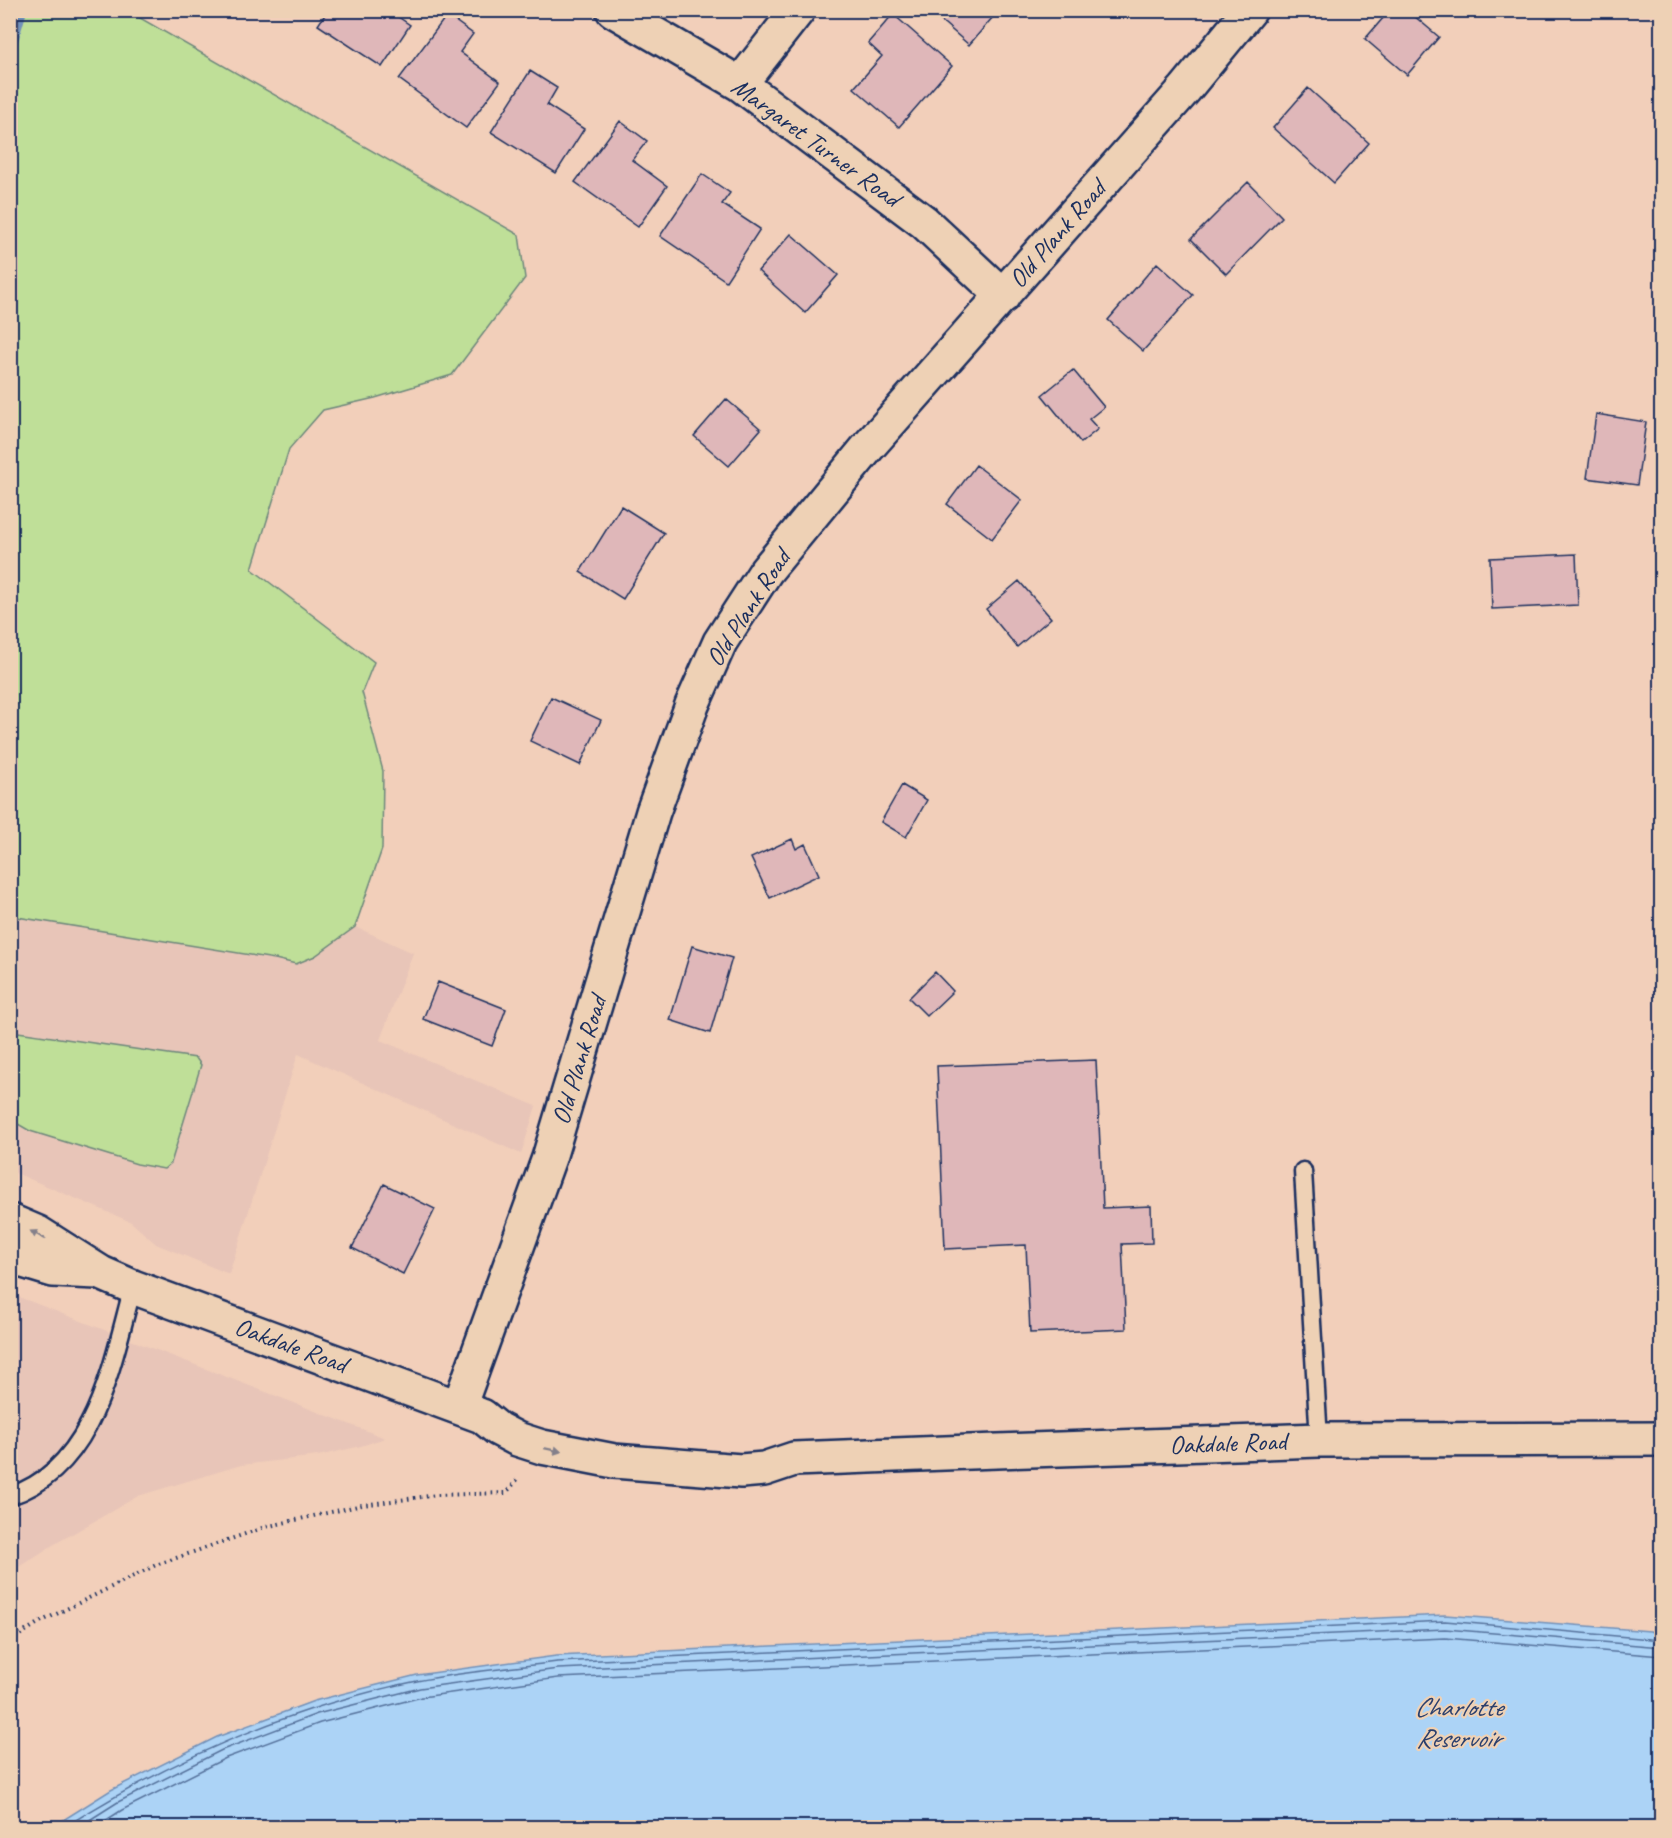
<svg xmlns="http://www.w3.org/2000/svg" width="1672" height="1838" font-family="Caveat,sans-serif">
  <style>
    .built { fill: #e8c5b8 }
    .green { fill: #bfdf98; stroke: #6d877b; stroke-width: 1.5 }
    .water { fill: #acd3f6; stroke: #7291b9; stroke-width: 1.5 }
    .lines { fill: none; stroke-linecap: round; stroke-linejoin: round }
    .shore { stroke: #55719b; stroke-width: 1.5 }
    .stream { stroke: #7291b9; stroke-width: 10 }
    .building { fill: #dfb7b9; stroke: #1b2f5e; stroke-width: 1.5 }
    .lane-casing { stroke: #1b2f5e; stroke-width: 21 }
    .street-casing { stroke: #1b2f5e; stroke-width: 38 }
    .secondary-casing { stroke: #1b2f5e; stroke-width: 38 }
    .path { stroke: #1b2f5e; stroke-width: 4; stroke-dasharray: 1.5 4.5; stroke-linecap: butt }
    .lane { stroke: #eed1b5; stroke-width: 16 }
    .street { stroke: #eed1b5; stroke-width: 33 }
    .secondary { stroke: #eed1b5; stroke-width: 33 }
    .oneway { fill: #84808a }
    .labels { text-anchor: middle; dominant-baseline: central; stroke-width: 4.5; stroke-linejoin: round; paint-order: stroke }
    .street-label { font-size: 26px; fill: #1b2f5e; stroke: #eed1b5 }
    .water-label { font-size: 27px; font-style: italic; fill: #2a3f6d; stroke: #eed1b5 }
  </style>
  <rect width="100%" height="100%" fill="#f2cfba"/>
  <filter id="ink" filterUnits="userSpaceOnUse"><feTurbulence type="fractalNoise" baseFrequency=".0167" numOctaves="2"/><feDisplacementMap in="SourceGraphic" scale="12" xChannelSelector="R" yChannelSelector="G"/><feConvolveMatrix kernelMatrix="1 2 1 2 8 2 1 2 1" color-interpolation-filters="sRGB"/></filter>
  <g filter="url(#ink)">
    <path class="built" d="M10 384 374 662 288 896 413 953 380 1040 536 1106 521 1154 298 1054 229 1274 156 1244 131 1222 11 1171Z
      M11 1294 385 1438 361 1446 318 1456 241 1465 138 1496 53 1545 11 1572Z"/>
    <path class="green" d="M10 11H128L519 235 525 278 452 375 375 398 323 410 289 449 252 569 374 662 362 692 383 771 382 849 355 927 315 956 296 964 275 959 11 916Z
      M11 1031 196 1058 201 1065 171 1163 164 1169 137 1164 30 1131 11 1120Z"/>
    <path class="water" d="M1445 1615 1650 1631 1661 1634V1827H52L111 1790 217 1737 314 1701 417 1675 556 1656Z"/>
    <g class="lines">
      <path class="shore" d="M63 1828C172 1759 291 1707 417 1681 463 1672 511 1668 557 1662L1445 1621 1662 1640
        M77 1828 118 1802 222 1750 317 1714 420 1688 558 1669 1445 1629 1662 1647
        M94 1828 122 1810 226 1758 320 1723 422 1697 558 1678 1445 1638 1662 1656"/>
      <path class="stream" d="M10 51 22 10"/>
    </g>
    <path class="building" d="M328 10H388L410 25 382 67 318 25Z
      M929 10H999L969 45Z
      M1390 10H1407L1439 37 1407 75 1365 39Z
      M893 14 952 66 899 127 854 88 882 56 868 43Z
      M447 15 473 34 460 52 500 82 466 128 399 79Z
      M530 71 557 88 547 105 584 129 556 173 491 132Z
      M1308 88 1369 143 1334 183 1273 128Z
      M620 121 647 141 632 160 667 186 638 227 575 182Z
      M702 174 730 193 722 204 760 229 726 281 660 236Z
      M1248 182 1282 217 1226 274 1191 239Z
      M791 234 838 275 805 313 758 271Z
      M1157 263 1193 295 1143 351 1108 320Z
      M1073 370 1104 407 1089 419 1098 429 1081 443 1042 395Z
      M726 399 761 429 729 466 694 436Z
      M1596 414 1646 422 1637 485 1587 478Z
      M976 465 1022 500 992 539 947 504Z
      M621 506 664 533 623 599 580 572Z
      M1576 554 1578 605 1492 609 1490 558Z
      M1019 581 1051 618 1017 647 986 609Z
      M551 697 601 720 580 765 530 741Z
      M902 785 927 800 906 837 881 822Z
      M792 839 796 849 805 844 819 875 770 898 751 858Z
      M692 946 732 958 710 1033 670 1020Z
      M935 972 953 991 927 1016 909 998Z
      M438 982 506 1009 492 1046 423 1019Z
      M1096 1060 1103 1208 1151 1206 1152 1243 1122 1244 1126 1329 1030 1333 1026 1245 945 1249 937 1066Z
      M384 1184 435 1209 403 1274 352 1248Z"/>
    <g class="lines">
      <g class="lane-casing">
        <path id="lane" d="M1303 1171 1319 1440
          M10 1496C96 1468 112 1362 133 1287"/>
      </g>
      <g class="street-casing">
        <path id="street" d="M613 10 740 84 924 222 1003 296
          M740 84 798 10"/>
      </g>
      <g class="secondary-casing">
        <path id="secondary" d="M10 1221 38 1233 101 1273 133 1287 479 1415
          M10 1257 53 1270 97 1272
          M459 1407 549 1158 653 812 692 705 720 642 766 571 868 447 1185 89 1250 10
          M482 1416 498 1429 517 1439 542 1447 614 1461 741 1471 764 1469 794 1459 970 1452 1319 1440 1662 1439"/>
      </g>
      <path class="path" d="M10 1641 38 1623 156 1565 265 1527 362 1505 437 1495 506 1493 517 1480"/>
      <use href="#lane" class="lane"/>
      <use href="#street" class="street"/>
      <use href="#secondary" class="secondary"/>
    </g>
    <defs><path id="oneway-solid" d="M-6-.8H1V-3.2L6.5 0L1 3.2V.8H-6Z" transform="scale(1.5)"/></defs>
    <g class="oneway">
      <use href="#oneway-solid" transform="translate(38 1235) rotate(-152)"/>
      <use href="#oneway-solid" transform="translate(553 1450) rotate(12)"/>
    </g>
  </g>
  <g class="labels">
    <g class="street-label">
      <text transform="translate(816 142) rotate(36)">Margaret Turner Road</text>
      <text transform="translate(1057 234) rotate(-49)">Old Plank Road</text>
      <text transform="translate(748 608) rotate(-57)">Old Plank Road</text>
      <text transform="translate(579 1060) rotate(-73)">Old Plank Road</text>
      <text transform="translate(291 1345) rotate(20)">Oakdale Road</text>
      <text transform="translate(1228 1443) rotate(-2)">Oakdale Road</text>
    </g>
    <g class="water-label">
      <text x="1458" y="1707">Charlotte<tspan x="1458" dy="31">Reservoir</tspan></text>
    </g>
  </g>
  <rect width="1672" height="1838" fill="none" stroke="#eed1b5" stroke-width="36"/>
  <rect x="18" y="18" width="1636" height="1802" fill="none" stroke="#1b2f5e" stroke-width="2" filter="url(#ink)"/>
</svg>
